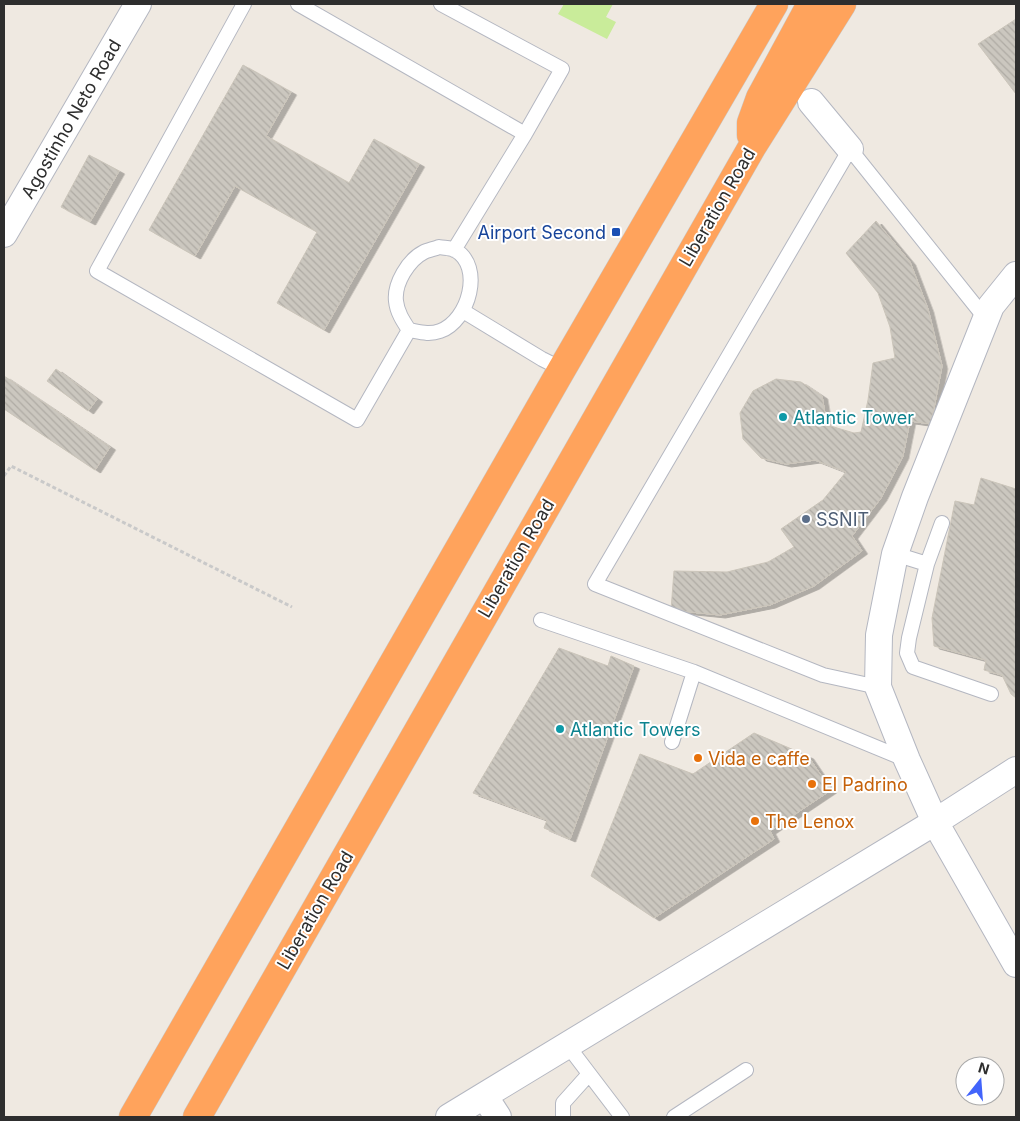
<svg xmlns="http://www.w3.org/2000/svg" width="1020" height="1121" font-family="Inter,sans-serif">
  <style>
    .pitch { fill: #c9ec9a }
    .building { fill: url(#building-back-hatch); stroke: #cbc5ba; filter: url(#shadow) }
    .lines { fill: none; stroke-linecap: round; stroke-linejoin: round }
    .lane-casing { stroke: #b4b7c1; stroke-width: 16 }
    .street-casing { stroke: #b4b7c1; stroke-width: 28 }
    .highway-casing { stroke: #c9c9c9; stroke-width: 29 }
    .path { stroke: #c9c9c9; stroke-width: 3; stroke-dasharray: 4 2.5; stroke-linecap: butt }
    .lane { stroke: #fff; stroke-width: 14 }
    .street { stroke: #fff; stroke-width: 26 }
    .highway { stroke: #ffa35c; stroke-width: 28 }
    .transit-dot { fill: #1a4fb4; stroke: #fff; stroke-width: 2 }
    .culture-dot { fill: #0f9aa8; stroke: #fff; stroke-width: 2 }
    .service-dot { fill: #5c6f8a; stroke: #fff; stroke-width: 2 }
    .food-dot { fill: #e8710a; stroke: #fff; stroke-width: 2 }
    .labels { text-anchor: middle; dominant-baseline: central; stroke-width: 4; stroke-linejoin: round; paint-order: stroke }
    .street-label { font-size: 18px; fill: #2e2e2e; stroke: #fff }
    .transit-label { font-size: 18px; fill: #164399; stroke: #fff; text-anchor: end }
    .culture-label { font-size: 18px; fill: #0d838f; stroke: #fff; text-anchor: start }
    .service-label { font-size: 18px; fill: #4e5e75; stroke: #fff; text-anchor: start }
    .food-label { font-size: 18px; fill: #c56008; stroke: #fff; text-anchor: start }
  </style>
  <defs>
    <pattern id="building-back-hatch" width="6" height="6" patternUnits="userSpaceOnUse" patternTransform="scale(1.25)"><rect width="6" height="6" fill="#cbc7bf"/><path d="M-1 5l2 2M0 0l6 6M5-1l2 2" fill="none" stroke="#afaba4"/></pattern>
    <filter id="shadow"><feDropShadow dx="5.5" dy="3" stdDeviation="0" flood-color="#0004"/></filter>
  </defs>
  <rect width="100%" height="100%" fill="#efe9e1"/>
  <path class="pitch" d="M564 4H613L606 17 616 22 607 39 558 14Z"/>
  <path class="building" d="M1016 19V94L978 44Z
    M243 65 291 92 266 136 349 183 374 139 419 164 324 330 277 303 317 232 235 186 195 256 149 230Z
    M89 155 119 171 90 222 61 207Z
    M876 221 910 262 928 309 942 366 931 424 910 421 903 456 881 498 852 536 862 551 814 586 770 605 720 615 671 610 674 571 727 572 768 562 794 547 781 529 823 500 846 472 815 460 786 464 761 458 743 439 740 413 753 391 776 379 801 382 822 396 827 425 854 433 861 432 868 400 873 363 895 358 890 327 878 293 846 253Z
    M56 369 97 399 88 411 47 381Z
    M4 376 110 447 95 470 4 409Z
    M981 478 1016 489V698L1011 694 1002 675 984 670 986 660 934 646 932 618 955 501 974 505Z
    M559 648 608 666 611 656 634 666 570 839 544 828 547 820 473 793Z
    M754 733 808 756 831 790 770 831 774 839 654 918 591 876 640 754 693 774Z"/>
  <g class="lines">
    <g class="lane-casing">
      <path id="lane" d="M244 4 97 271 357 420 409 330
        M298 4 525 134
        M441 4 562 69 525 134 454 250
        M439 247C444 248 451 248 455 250 484 266 469 321 440 331 429 335 420 332 409 330 403 321 397 312 396 301 394 284 408 260 424 252 428 250 434 249 439 247Z
        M463 311 542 359 562 369
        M942 523 927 564 909 638 907 653 913 667 991 694
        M895 554 927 564
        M541 620 694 672 907 760
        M878 687 823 675 595 584 850 149 986 319
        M672 742 694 672
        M568 1046 622 1117
        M563 1117V1103L589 1074
        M674 1117 746 1070"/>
    </g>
    <g class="street-casing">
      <path id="street" d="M811 102 850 149
        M4 234 138 4
        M1016 275 991 306 915 497 895 554 879 635 878 687 907 760 935 822 1016 964
        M485 1097 498 1117
        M449 1117 935 822 1016 770"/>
    </g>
    <g class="highway-casing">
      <path id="highway" d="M751 135V123L760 98 811 4
        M133 1117 562 369 774 4
        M197 1117 752 147 842 4"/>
    </g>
    <path class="path" d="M4 476 11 466 292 607"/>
    <use href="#lane" class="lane"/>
    <use href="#street" class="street"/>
    <use href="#highway" class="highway"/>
  </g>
  <rect class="transit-dot" x="611" y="227" width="10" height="10" rx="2.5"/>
  <g class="culture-dot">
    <circle cx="783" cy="417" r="5"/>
    <circle cx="560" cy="729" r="5"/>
  </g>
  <circle class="service-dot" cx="806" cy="519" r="5"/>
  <g class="food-dot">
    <circle cx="698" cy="758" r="5"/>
    <circle cx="812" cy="784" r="5"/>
    <circle cx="755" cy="821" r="5"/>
  </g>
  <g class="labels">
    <g class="street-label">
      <text transform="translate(71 119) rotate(-60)">Agostinho Neto Road</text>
      <text transform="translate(717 207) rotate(-60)">Liberation Road</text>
      <text transform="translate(516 558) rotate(-60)">Liberation Road</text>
      <text transform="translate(315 910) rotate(-60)">Liberation Road</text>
    </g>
    <g class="transit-label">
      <text x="606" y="232">Airport Second</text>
    </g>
    <g class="culture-label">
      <text x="793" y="417">Atlantic Tower</text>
      <text x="570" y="729">Atlantic Towers</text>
    </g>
    <g class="service-label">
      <text x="816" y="519">SSNIT</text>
    </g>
    <g class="food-label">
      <text x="708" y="758">Vida e caffe</text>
      <text x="822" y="784">El Padrino</text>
      <text x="765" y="821">The Lenox</text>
    </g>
  </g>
  <rect width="1020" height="1121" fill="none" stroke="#2e2e2e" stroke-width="10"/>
  <g transform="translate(980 1081) rotate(17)"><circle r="24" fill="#ffffff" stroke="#ababab"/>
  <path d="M0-4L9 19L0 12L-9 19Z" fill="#4264fb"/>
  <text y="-8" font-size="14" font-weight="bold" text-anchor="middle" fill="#2e2e2e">N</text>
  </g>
</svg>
